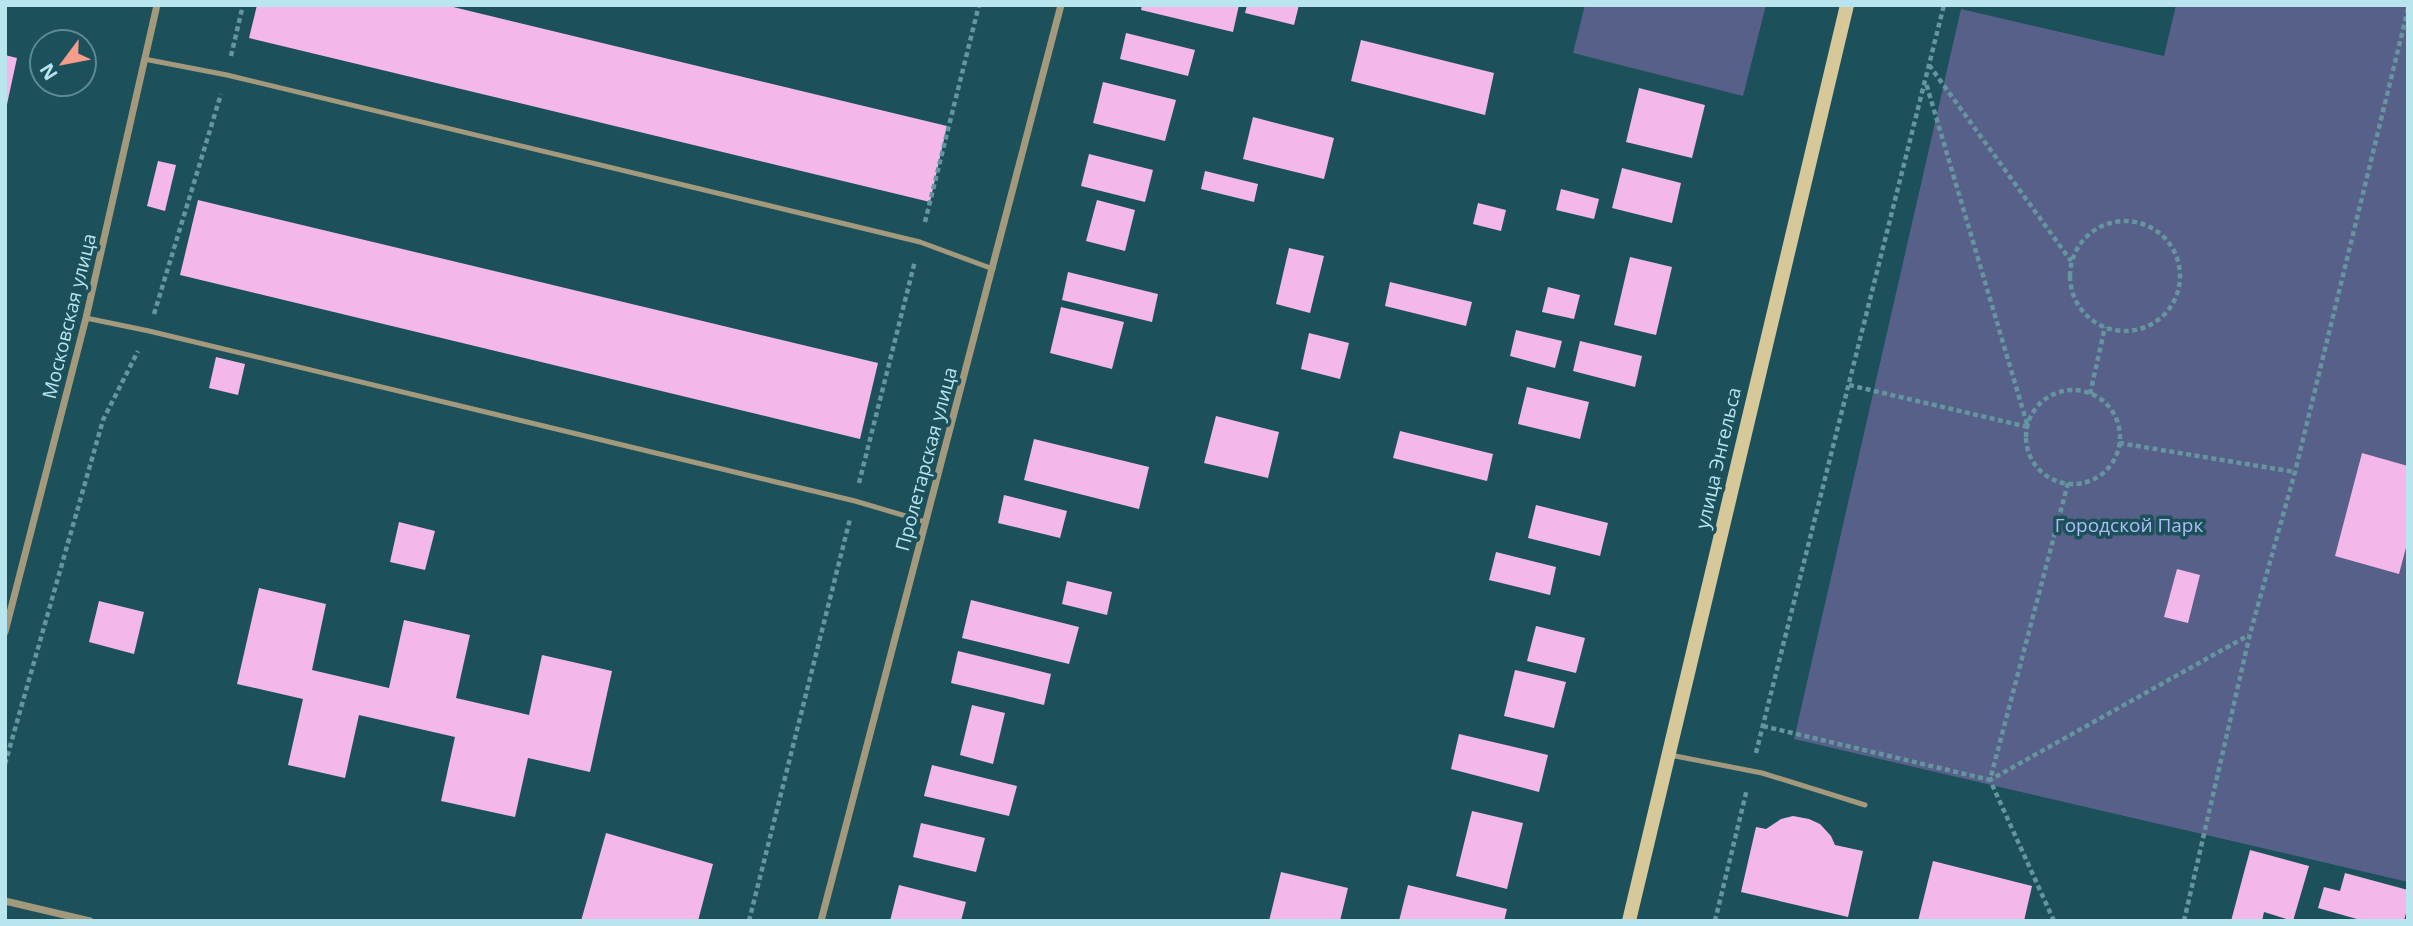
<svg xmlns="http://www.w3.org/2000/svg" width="2413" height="926" font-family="'Open Sans',sans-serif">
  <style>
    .green { fill: #566088 }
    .building { fill: #f3b8e9 }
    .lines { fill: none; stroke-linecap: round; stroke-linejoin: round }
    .path { stroke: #65969f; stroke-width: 4.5; stroke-dasharray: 5 3.5; stroke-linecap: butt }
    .service { stroke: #a39a7d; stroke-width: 5 }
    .minor { stroke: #a39a7d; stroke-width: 7 }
    .secondary { stroke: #d7c89a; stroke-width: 14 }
    .labels { text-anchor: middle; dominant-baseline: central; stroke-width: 7; stroke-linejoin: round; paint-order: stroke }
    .street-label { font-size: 19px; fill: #b9e5ee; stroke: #1c505a }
    .park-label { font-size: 19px; fill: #afbef5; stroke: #1c505a }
  </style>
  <rect width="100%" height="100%" fill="#1c505a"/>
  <path class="green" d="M1585 5H1766L1743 96 1573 53Z
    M2176 5H2408V882L1794 739 1961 9 2164 56Z"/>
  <path class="building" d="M257 5H445L947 126 930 202 249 38Z
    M1142 5H1239L1233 32 1141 10Z
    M1247 5H1299L1294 25 1245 13Z
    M1126 33 1195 50 1188 76 1120 59Z
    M1361 40 1494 73 1485 115 1351 81Z
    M5 55 17 58 6 109H5Z
    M1103 82 1176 100 1165 141 1093 123Z
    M1639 88 1705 105 1692 158 1626 142Z
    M1253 117 1334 138 1324 179 1243 159Z
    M1089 154 1153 170 1145 202 1081 186Z
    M158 161 176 165 165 211 147 206Z
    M1622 168 1681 183 1672 223 1612 208Z
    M1205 171 1258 184 1254 202 1201 189Z
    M1561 189 1599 199 1594 219 1556 210Z
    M198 200 878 363 860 439 180 275Z
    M1097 200 1135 210 1125 251 1086 241Z
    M1478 203 1506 210 1501 231 1473 224Z
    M1289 248 1324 256 1310 313 1276 304Z
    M1630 257 1672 267 1656 335 1614 325Z
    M1068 272 1158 294 1152 322 1062 300Z
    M1390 282 1472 302 1466 326 1385 306Z
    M1548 287 1580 295 1574 319 1542 312Z
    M1061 307 1124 322 1112 369 1050 353Z
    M1516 330 1562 341 1555 368 1510 356Z
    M1309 333 1349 343 1340 379 1301 369Z
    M1580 341 1642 356 1635 387 1573 371Z
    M216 357 245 364 238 395 209 388Z
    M1527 387 1589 402 1580 439 1518 424Z
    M1216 416 1279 432 1268 478 1204 463Z
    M1400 431 1493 454 1487 481 1393 458Z
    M1034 439 1149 467 1139 509 1024 480Z
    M2362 453 2408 466V540L2399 574 2335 556Z
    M1004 495 1067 511 1060 538 998 523Z
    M1536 505 1608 523 1600 556 1528 538Z
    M399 522 435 531 425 570 390 562Z
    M1496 552 1556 567 1550 595 1489 580Z
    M2177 569 2200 575 2188 623 2164 617Z
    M1067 581 1112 592 1107 615 1062 604Z
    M259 588 326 604 312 670 389 688 404 620 470 635 456 698 529 715 542 655 612 671 590 772 528 758 515 817 441 801 455 737 359 715 345 778 288 765 303 699 237 684Z
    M971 600 1079 627 1069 664 962 638Z
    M99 601 144 612 134 654 89 642Z
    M1536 626 1585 638 1576 673 1527 661Z
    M958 651 1051 674 1044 705 951 683Z
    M1515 670 1566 682 1554 728 1504 716Z
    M972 705 1005 713 993 764 960 755Z
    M1459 734 1548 755 1539 792 1451 769Z
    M932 765 1017 786 1009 816 924 796Z
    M1472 811 1523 823 1507 889 1456 876Z
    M1793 816 1809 819 1820 824 1831 836 1835 845 1863 851 1848 917 1741 892 1756 827 1766 829 1781 819Z
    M921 823 985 838 976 872 913 857Z
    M606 833 713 864 698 921H581Z
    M2250 850 2309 866 2293 921 2264 912 2262 921H2231Z
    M1933 861 2032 886 2024 921H1918Z
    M1281 872 1348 888 1340 921H1269Z
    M2345 873 2408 890V905L2404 921H2364L2318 908 2324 887 2340 891Z
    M899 885 966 902 961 921H890Z
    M1408 885 1507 909 1504 921H1399Z"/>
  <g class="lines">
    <path class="path" d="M231 56 243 5
      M1929 65 2071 261
      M2070 276a55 55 0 1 1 110 0a55 55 0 1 1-110 0Z
      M925 222 979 5
      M154 314 221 94
      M1849 385 2028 427 1926 83
      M2026 437a47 47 0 1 1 94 0a47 47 0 1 1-94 0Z
      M2090 394 2105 327
      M2119 443 2295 472
      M859 483 915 261
      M1763 726 1990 780 2068 483
      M1756 753 1944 5
      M5 764 103 420 138 351
      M749 921 850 519
      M1715 921 1747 789
      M2054 921 1990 780 2249 635
      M2184 921 2250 634 2295 472 2408 9"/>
    <path class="service" d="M144 59 227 75 920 242 993 269
      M86 318 149 331 855 501 926 522
      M1670 755 1762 773 1865 805"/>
    <path class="minor" d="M5 632 86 318 157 5
      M5 901 90 921
      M821 921 1061 5"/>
    <path class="secondary" d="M1629 921 1847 5"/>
  </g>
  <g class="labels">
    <g class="street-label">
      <text transform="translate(69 316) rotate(-76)">Московская улица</text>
      <text transform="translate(1718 458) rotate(-77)">улица Энгельса</text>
      <text transform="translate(926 459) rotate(-75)">Пролетарская улица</text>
    </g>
    <g class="park-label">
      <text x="2129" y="525">Городской Парк</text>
    </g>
  </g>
  <rect width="2413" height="926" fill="none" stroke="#b9e5ee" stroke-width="14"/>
  <g transform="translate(63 63) rotate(238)"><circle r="33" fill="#1c505a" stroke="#5b8c95" stroke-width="2"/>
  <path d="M0-5L12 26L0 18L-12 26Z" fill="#f49d8b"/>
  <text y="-10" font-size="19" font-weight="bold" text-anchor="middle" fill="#b9e5ee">N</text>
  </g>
</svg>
